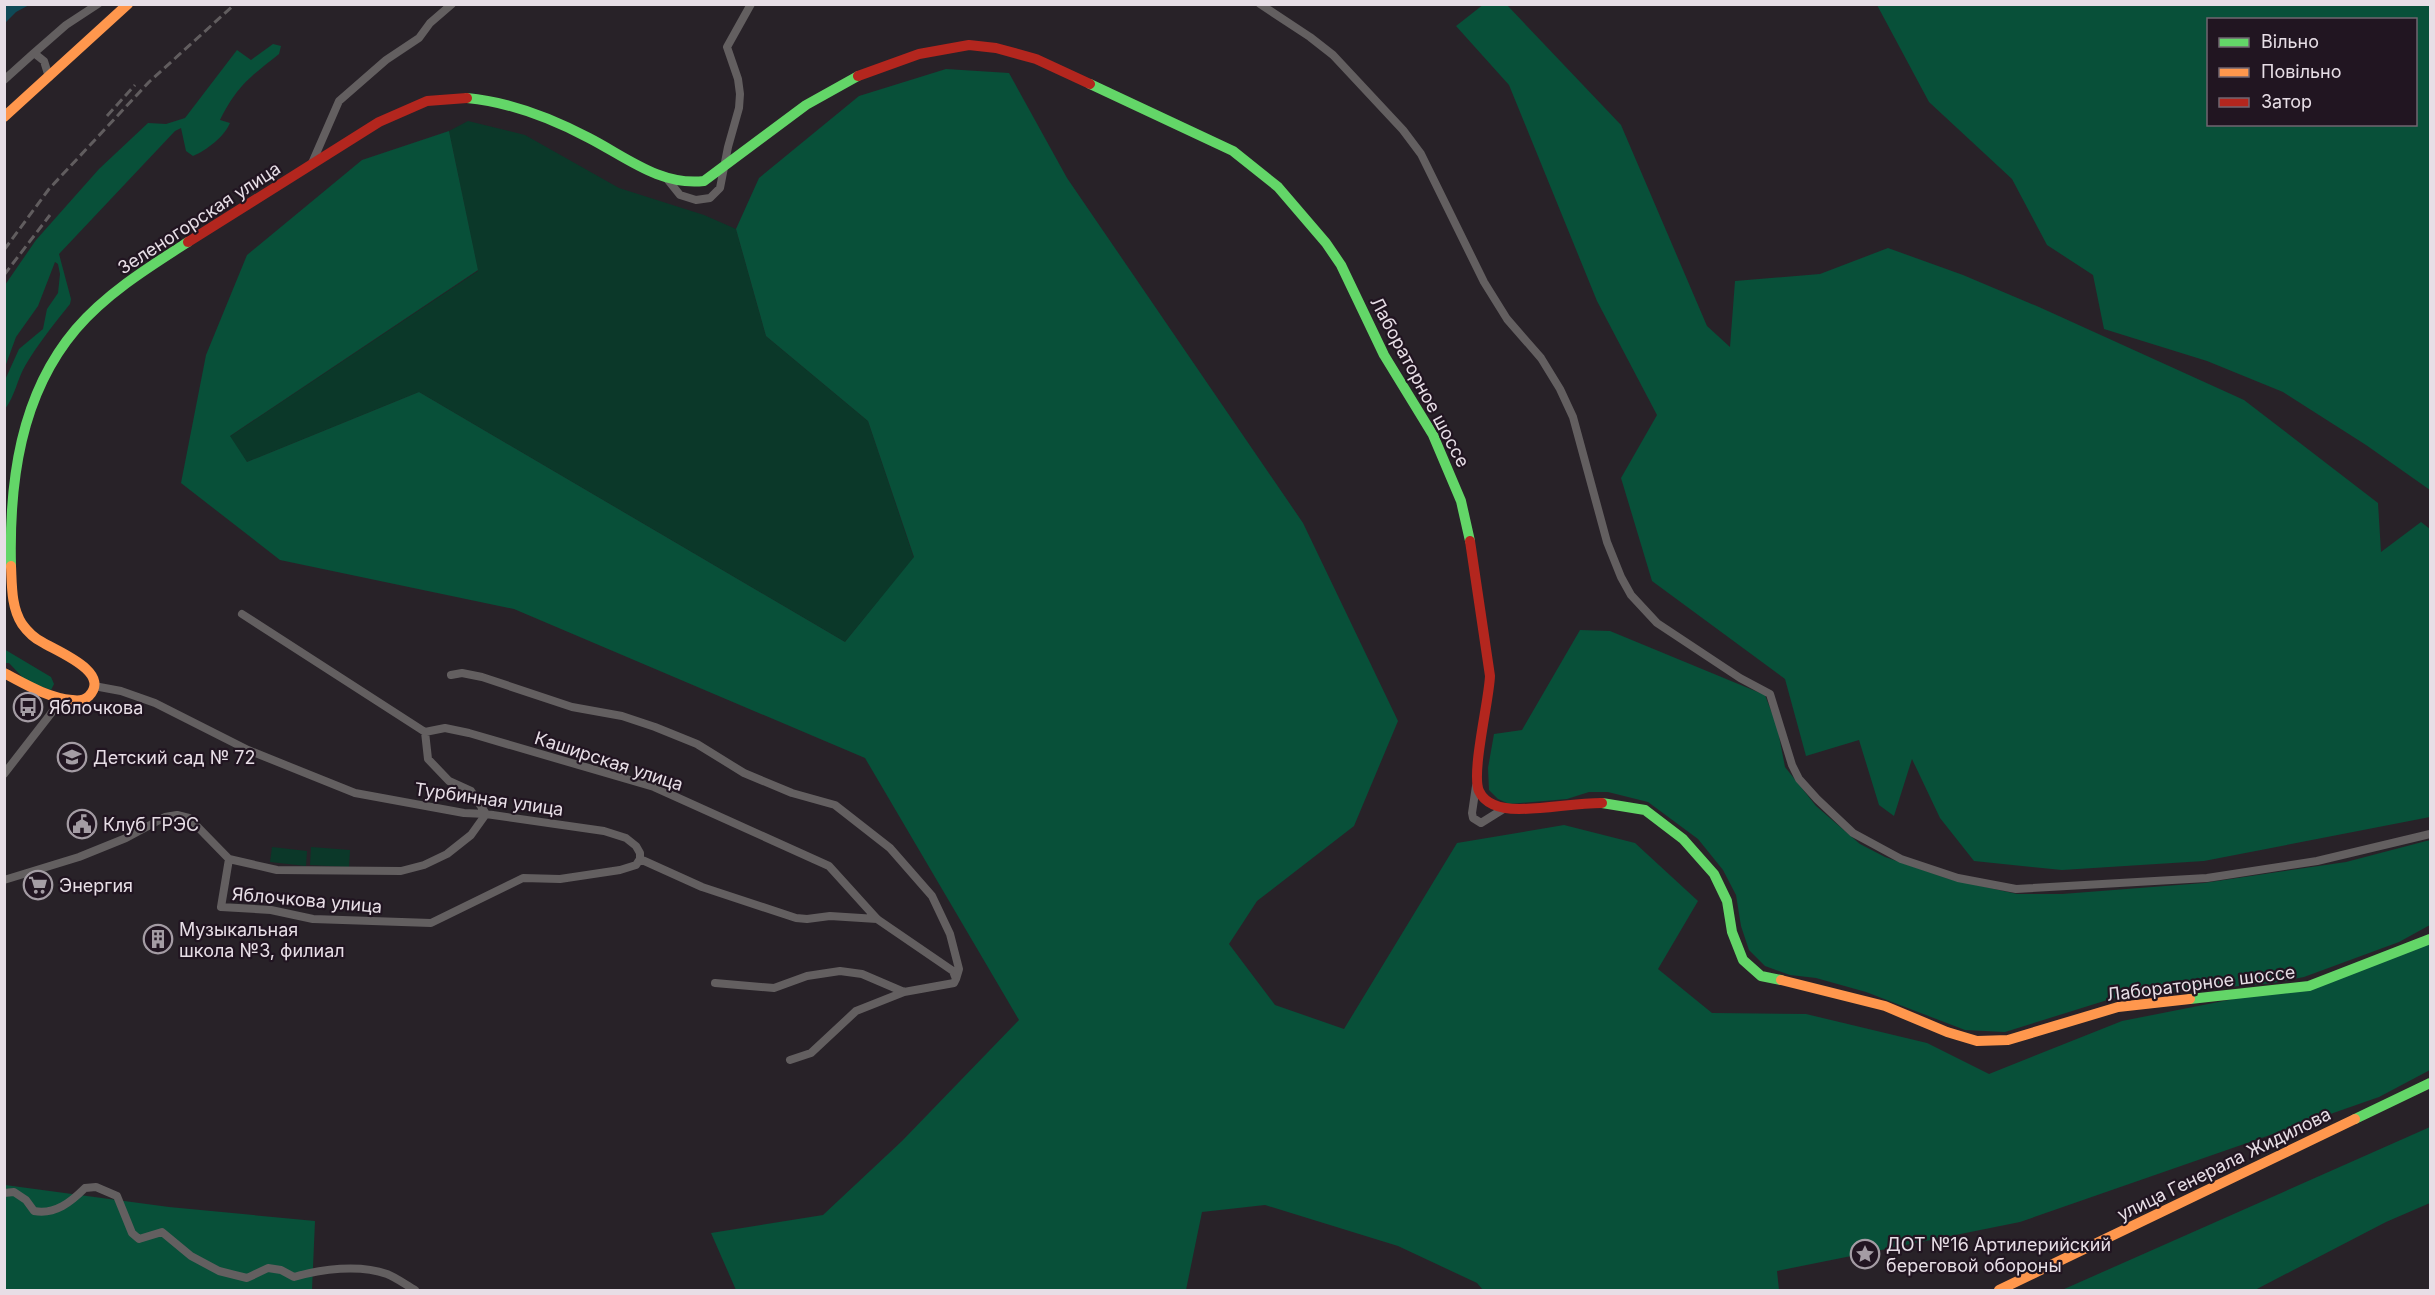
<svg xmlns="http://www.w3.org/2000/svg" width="2435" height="1295" font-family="Inter,sans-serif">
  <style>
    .green { fill: #0b3829 }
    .forest { fill: #085039; fill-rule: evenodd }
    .water { fill: #0f4956 }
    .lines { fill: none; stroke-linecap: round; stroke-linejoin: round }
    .street { stroke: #635f60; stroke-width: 8 }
    .fast { stroke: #63d668; stroke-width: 10 }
    .slow { stroke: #ff974d; stroke-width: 10 }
    .jam { stroke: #b3261e; stroke-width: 10 }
    .rail { stroke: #615d5f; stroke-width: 3; stroke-dasharray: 9 4.5; stroke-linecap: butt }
    .labels { text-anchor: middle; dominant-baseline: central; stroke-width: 4.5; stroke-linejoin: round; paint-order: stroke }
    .street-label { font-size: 18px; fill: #e7dee6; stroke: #211521 }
    .poi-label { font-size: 18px; fill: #e7dee6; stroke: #211521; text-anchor: start }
  </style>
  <rect width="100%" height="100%" fill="#282228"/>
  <path class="green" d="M468 121 525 135 619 188 704 215 736 229 766 336 868 421 914 558 845 642 419 392 247 462 229 437 478 271 449 131Z
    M272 847 307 851 306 866 270 862Z
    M311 847 350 850 349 867 310 865Z"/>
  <path class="forest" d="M1484 4 1507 5 1621 125 1707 326 1730 347 1735 281 1820 274 1888 248 1963 275 2039 307 2244 400 2378 503 2381 552 2421 522 2430 529V817L2204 861 2062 870 1974 861 1940 818 1912 759 1894 816 1879 805 1859 740 1806 756 1785 679 1652 581 1621 478 1657 415 1597 301 1509 85 1456 26Z
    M2035 4 2038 6 2046 4 2430 5V490L2366 445 2283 392 2207 361 2104 329 2093 275 2047 245 2012 179 1929 102 1877 5ZM2208 20H2416V124H2208Z
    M273 44 281 46 279 54C250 77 237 86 220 120L230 123C224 137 207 150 193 156L186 151 181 128 175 131 59 254 71 299 70 304C54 324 38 344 25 366 17 380 15 396 5 409V380L19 349 43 329 47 309 58 293 60 274 58 264 55 262 38 306 16 337 5 367V285L36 240 99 169 148 123 166 124 185 118 237 50 251 60Z
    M946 69 1009 73 1067 178 1303 523 1398 721 1354 826 1257 901 1229 944 1275 1005 1344 1029 1457 843 1564 825 1635 843 1698 901 1658 969 1712 1013 1806 1014 1927 1043 1989 1074 2122 1021 2315 983 2430 940V1070L2379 1097 2020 1222 1777 1271 1779 1290H1483L1477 1283 1398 1246 1265 1205 1202 1212 1186 1290H736L711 1233 823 1215 902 1141 1019 1020 865 758 514 609 280 560 181 483 206 355 247 255 362 160 449 131 478 270 230 436 247 462 419 392 845 642 914 557 868 421 766 336 736 229 759 178 859 96Z
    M1580 630 1610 631 1765 695 1777 726 1785 767 1816 806 1860 844 1885 857 1949 879 2017 894H2062L2204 883 2346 862 2430 840V925L2399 942 2304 977 2273 983 2117 997 2005 1032 1965 1030 1866 992 1816 978 1790 975 1765 966 1749 950 1741 926 1736 895 1723 870 1698 839 1648 802 1608 792H1589L1567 799 1509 804 1498 799 1489 790 1488 768 1494 734 1522 730Z
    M4 649 51 677 54 684 51 690 26 681 9 663H5Z
    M2430 1127V1203L2386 1222 2255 1290H2062Z
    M5 1185 169 1207 315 1221 312 1290H5Z"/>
  <path class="water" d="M5 4H29V5L16 12 5 23Z"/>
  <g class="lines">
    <path class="street" d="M1260 4 1310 37 1333 55 1403 130 1421 154 1484 282 1507 319 1541 358 1560 389 1573 417 1607 542 1621 577 1631 595 1657 623 1740 678 1770 694 1792 765 1799 779 1817 799 1853 833 1901 859 1958 878 2016 889 2207 878 2317 861 2430 834
      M34 53 66 25 98 4
      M4 80 34 53 44 61 49 77
      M312 163 339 101 386 60 419 38 430 23 452 4
      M668 180 680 195 696 200 710 198 720 188 728 147 739 108 740 94 738 79 727 47 751 4
      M242 614 425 732 445 728 469 733 654 787 829 866 877 919 953 971 956 979 954 983 904 992 862 974 840 971 807 976 774 988 715 983
      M451 675 462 673 482 677 572 707 622 716 655 727 697 744 744 773 792 793 835 805 890 848 932 896 950 934 959 969 956 979
      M94 686 121 691 155 703 248 750 355 793 464 813 486 814 604 831 626 838 636 846 640 853V859L702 887 796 918 807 919 830 916 877 919
      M425 732 428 759 449 781 471 791 486 814
      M4 774 63 698
      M1476 786 1472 813 1473 818 1481 823 1505 808
      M229 859 221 907 271 910 313 919 431 923 523 878 560 879 620 870 636 865 640 859
      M4 880 79 857 126 838 165 817 177 815 189 818 229 859 277 870 401 871 424 865 447 854 471 835 486 814
      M790 1060 811 1053 856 1011 904 992
      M4 1193 14 1192 26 1200 34 1211C55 1215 71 1202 85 1188L96 1187 117 1196 132 1233 139 1239 162 1232 191 1256 219 1271 247 1278 268 1268 281 1270 294 1277C321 1269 359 1264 387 1274 397 1278 406 1285 415 1290"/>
    <path class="fast" d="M1090 84 1233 151 1278 187 1326 243 1341 265 1384 355 1433 435 1461 501 1470 541
      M467 98C510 102 551 118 589 138 626 157 660 186 704 181L806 105 858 76
      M11 566C9 482 20 395 76 329 107 293 149 267 188 242
      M1602 803 1645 810 1683 839 1714 874 1727 901 1732 932 1743 960 1761 976 1781 980
      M2190 999 2309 986 2430 939
      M2355 1119 2430 1083"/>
    <path class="slow" d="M4 117 128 4
      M4 673C25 684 48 698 72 700 78 701 85 700 89 696 112 672 56 651 42 642 34 638 27 631 22 624 11 607 12 585 11 566
      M1781 980 1885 1006 1947 1032 1977 1041 2008 1040 2118 1007 2190 999
      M1999 1290 2355 1119"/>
    <path class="jam" d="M858 76 919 54 969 45 996 48 1036 59 1090 84
      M188 242 379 122 427 101 467 98
      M1470 541 1490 676C1489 701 1471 773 1479 791 1486 806 1504 809 1519 809 1547 809 1574 803 1602 803"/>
    <path class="rail" d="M107 116 135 85
      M4 250 49 189 149 82 235 4
      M4 275 50 215"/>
  </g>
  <defs>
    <g id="bus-ring" transform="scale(1.5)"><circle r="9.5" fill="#211521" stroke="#a49ca4" stroke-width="1.5"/><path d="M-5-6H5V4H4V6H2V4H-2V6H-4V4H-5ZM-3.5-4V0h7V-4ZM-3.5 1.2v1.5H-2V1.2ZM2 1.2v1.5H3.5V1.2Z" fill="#a49ca4"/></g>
    <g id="school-ring" transform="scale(1.5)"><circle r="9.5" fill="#211521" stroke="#a49ca4" stroke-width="1.5"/><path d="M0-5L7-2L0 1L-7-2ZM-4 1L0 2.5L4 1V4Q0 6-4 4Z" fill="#a49ca4"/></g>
    <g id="civic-ring" transform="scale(1.5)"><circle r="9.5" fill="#211521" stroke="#a49ca4" stroke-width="1.5"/><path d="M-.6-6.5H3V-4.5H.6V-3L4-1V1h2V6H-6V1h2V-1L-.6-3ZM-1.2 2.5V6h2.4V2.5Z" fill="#a49ca4"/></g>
    <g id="supermarket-ring" transform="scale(1.5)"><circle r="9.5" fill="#211521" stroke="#a49ca4" stroke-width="1.5"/><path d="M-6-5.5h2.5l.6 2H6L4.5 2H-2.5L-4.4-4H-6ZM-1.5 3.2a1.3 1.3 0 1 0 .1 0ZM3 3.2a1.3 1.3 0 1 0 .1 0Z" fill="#a49ca4"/></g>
    <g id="building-ring" transform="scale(1.5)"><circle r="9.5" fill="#211521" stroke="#a49ca4" stroke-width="1.5"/><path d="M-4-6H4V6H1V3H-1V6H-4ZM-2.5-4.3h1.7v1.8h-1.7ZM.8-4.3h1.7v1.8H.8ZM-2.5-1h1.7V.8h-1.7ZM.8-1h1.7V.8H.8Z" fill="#a49ca4"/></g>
    <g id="sight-ring" transform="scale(1.5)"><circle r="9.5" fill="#211521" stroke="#a49ca4" stroke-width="1.5"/><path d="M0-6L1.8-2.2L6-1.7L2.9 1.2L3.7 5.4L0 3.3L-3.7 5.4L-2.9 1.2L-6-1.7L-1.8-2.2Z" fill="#a49ca4"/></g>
  </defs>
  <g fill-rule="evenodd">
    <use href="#bus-ring" x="28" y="707"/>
    <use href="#school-ring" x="72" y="757"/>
    <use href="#civic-ring" x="82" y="824"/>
    <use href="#supermarket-ring" x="38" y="885"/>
    <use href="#building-ring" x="158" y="939"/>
    <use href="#sight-ring" x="1865" y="1254"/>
  </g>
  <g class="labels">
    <g class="street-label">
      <text transform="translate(199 218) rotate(-33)">Зеленогорская улица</text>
      <text transform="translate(1420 382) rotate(62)">Лабораторное шоссе</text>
      <text transform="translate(609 761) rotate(18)">Каширская улица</text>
      <text transform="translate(489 799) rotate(8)">Турбинная улица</text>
      <text transform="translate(307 900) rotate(5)">Яблочкова улица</text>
      <text transform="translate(2201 983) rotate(-7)">Лабораторное шоссе</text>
      <text transform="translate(2224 1164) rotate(-26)">улица Генерала Жидилова</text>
    </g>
    <g class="poi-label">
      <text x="49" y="707">Яблочкова</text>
      <text x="93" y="757">Детский сад № 72</text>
      <text x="103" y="824">Клуб ГРЭС</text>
      <text x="59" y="885">Энергия</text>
      <text x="179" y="929">Музыкальная<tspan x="179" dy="21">школа №3, филиал</tspan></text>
      <text x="1886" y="1244">ДОТ №16 Артилерийский<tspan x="1886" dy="21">береговой обороны</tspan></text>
    </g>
  </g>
  <rect width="2435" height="1295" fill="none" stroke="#e7dee6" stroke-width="12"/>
  <rect x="2207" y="18" width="210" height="108" fill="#211521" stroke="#706570" stroke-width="1.5"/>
  <rect x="2219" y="38" width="30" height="9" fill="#63d668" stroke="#706570" stroke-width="1.5"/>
  <text x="2261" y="48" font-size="18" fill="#e7dee6">Вільно</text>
  <rect x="2219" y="68" width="30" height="9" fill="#ff974d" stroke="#706570" stroke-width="1.5"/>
  <text x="2261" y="78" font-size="18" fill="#e7dee6">Повільно</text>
  <rect x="2219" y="98" width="30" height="9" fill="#b3261e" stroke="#706570" stroke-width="1.5"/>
  <text x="2261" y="108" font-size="18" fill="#e7dee6">Затор</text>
</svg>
